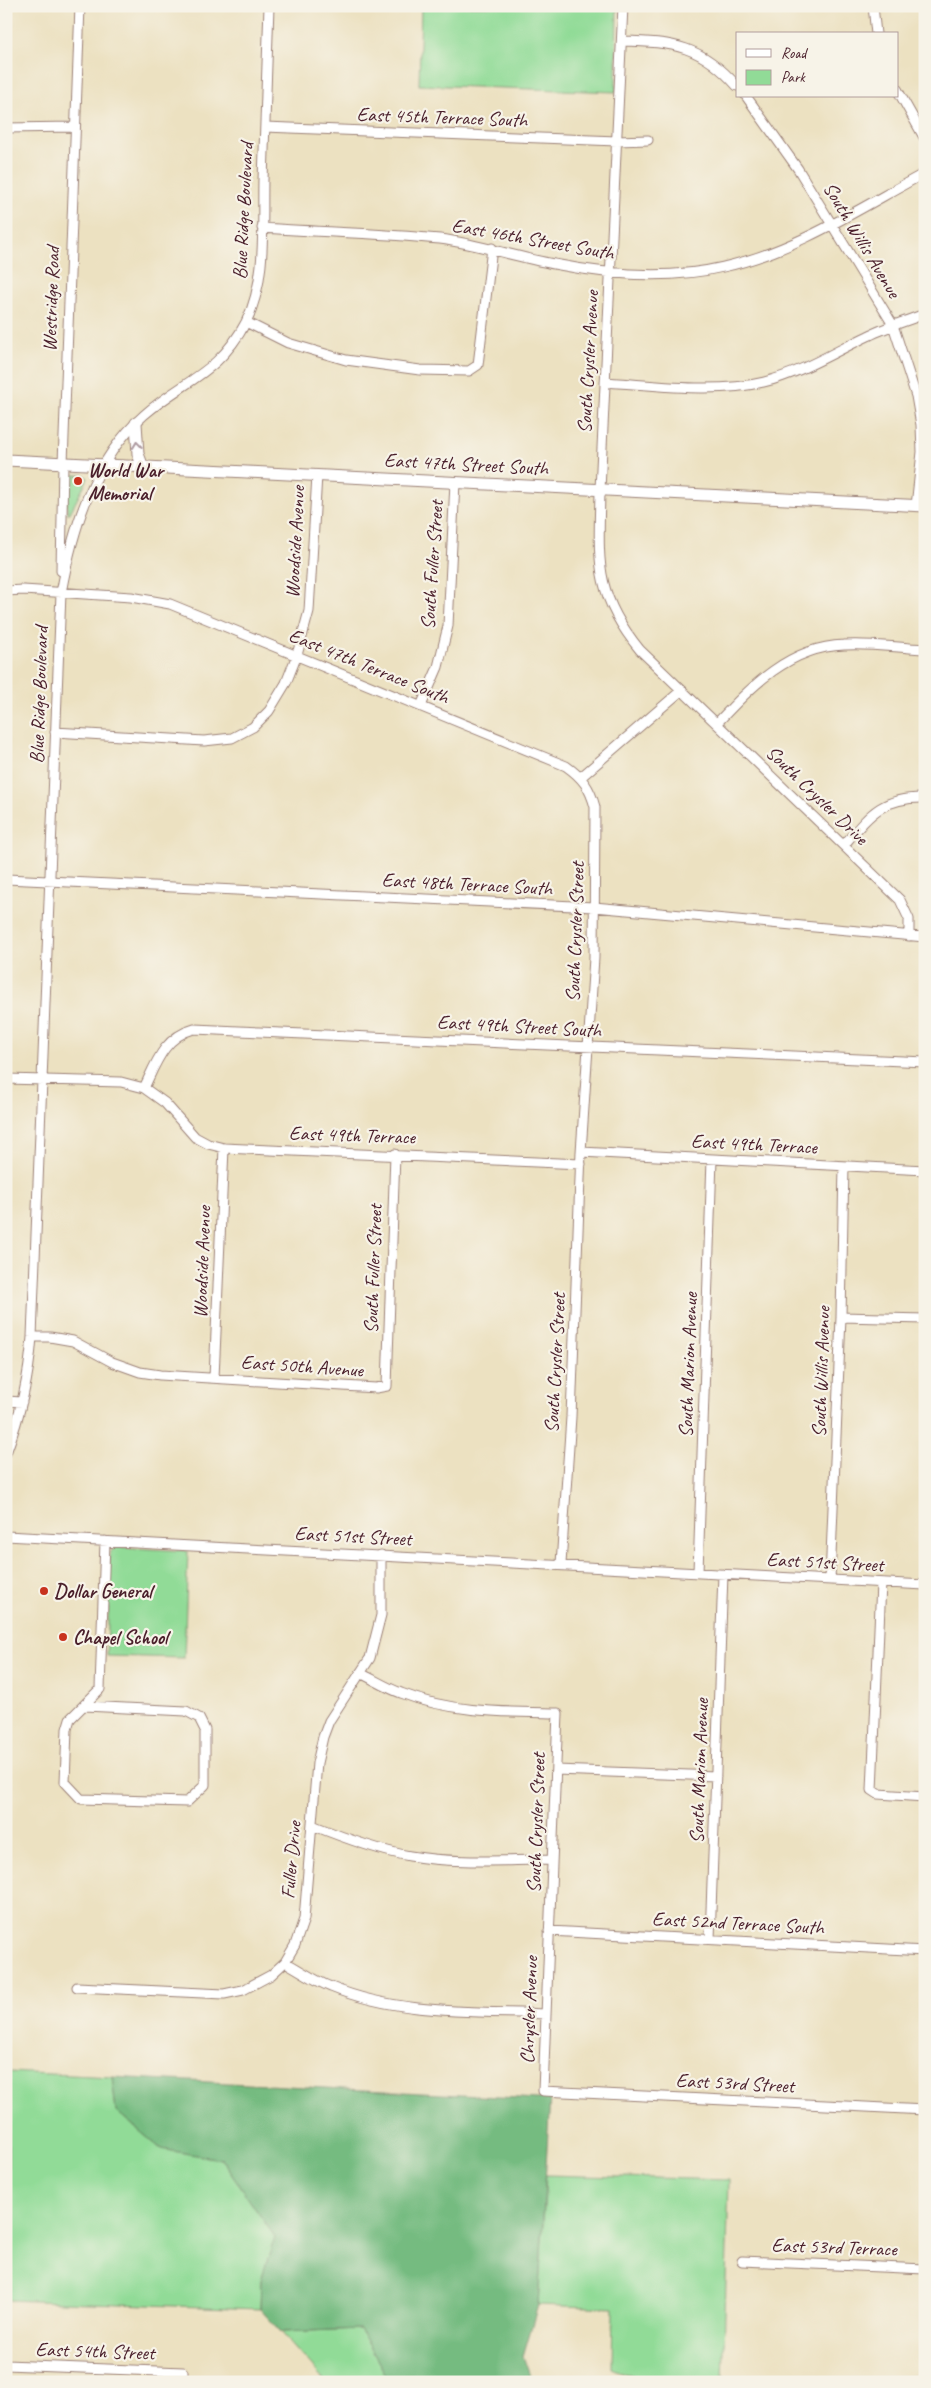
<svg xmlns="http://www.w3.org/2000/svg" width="931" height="2388" font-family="Caveat,sans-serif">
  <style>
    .green { fill: #91db97; stroke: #6e7d61 }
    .forest { fill: #74bb80; stroke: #5f6d56 }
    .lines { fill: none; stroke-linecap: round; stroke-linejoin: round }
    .minor-casing { stroke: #9b8076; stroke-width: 11 }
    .major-casing { stroke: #9b8076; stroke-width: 13 }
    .minor { stroke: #fff; stroke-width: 9 }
    .major { stroke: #fff; stroke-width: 11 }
    .oneway { stroke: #ae9aa0 }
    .poi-dot { fill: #c8321e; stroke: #f7f3e8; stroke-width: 2 }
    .labels { text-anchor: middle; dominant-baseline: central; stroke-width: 4.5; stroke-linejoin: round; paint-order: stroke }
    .street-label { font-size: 20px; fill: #4a1f2b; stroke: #f7f3e8 }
    .poi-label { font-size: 20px; font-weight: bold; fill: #4a1f2b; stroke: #f7f3e8; text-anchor: start }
  </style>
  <rect width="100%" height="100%" fill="#f7f3e8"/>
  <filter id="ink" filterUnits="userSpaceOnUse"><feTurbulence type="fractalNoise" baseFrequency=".02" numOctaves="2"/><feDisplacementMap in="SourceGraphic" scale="10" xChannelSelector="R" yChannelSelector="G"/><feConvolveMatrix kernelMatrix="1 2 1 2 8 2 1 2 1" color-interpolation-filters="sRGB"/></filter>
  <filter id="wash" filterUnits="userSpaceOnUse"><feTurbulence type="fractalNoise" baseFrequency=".0096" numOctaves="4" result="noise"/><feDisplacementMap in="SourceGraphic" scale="20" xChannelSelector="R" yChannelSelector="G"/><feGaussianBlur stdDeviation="1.12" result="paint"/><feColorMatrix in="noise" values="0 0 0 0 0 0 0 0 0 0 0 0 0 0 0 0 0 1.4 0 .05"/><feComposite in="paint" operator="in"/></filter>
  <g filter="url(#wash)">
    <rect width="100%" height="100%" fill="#ece1c1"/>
    <path class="green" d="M421 6H617L616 92 419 85Z
      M67 475H85L88 478 70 513H67Z
      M115 1547 188 1551 184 1658 107 1656 110 1553Z
      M9 2072 112 2077 116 2111 161 2149 221 2159 275 2237 261 2280 260 2309 6 2300Z
      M546 2175 729 2180 723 2382H646L612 2368 613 2308 538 2305Z
      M360 2329 390 2382H326L281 2332Z"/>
    <path class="forest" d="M112 2077 538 2099 550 2096 538 2305 523 2356 532 2382H390L360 2329 281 2332 260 2309 261 2280 275 2237 221 2159 161 2149 116 2111Z"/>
  </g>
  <g filter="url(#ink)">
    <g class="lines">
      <g class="minor-casing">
        <path id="minor" d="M623 6 600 490C599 559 593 593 640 650L900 900 909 919V936
          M873 6 876 34
          M622 41C674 42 702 46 737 86
          M897 89 925 139
          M746 96 798 169 893 325 916 396 921 425 922 452 916 506
          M265 127 617 141 648 140
          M6 128 74 127
          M262 228C321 232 381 233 440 239 479 244 515 257 554 264 609 275 669 280 723 267 796 251 860 208 925 173
          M246 322 288 343 346 360 420 370 469 371 478 365 492 248
          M605 382C655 385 715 394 764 382 801 373 834 352 868 336 886 327 906 321 925 314
          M61 571 63 463 80 6
          M6 591 23 590 131 597 170 604 566 766C583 778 590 788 595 807L594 958 581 1152 571 1417 561 1564
          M421 706 438 667 448 626 455 482
          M717 723C752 686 789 647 844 645 870 643 898 648 925 649
          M55 732 204 741 232 738 253 727 269 711 286 683 297 655 309 611 317 475
          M581 777 682 690
          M844 845C870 814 882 797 925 798
          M6 879 594 907 925 937
          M6 1079 121 1082 144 1088 165 1103 195 1137 208 1144 224 1148 581 1164
          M144 1088C156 1063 164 1037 194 1029L925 1062
          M581 1152 925 1170
          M841 1317 925 1319
          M32 1337H50L73 1341 112 1362 140 1372 160 1375 376 1388 387 1386 395 1154
          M214 1378 224 1148
          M6 1401 22 1402
          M6 1453C20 1416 29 1377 32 1337L61 593C73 528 93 460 144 415 184 380 219 374 246 322 267 280 262 226 263 180 265 122 267 64 269 6
          M6 1536 925 1585
          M698 1572 712 1159
          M830 1580 841 1317 844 1166
          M881 1583 872 1790 878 1794 925 1797
          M360 1673C373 1679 387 1688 401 1693 452 1713 505 1712 558 1713L543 2091 925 2110
          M85 1706 186 1711 199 1718 205 1730V1785L187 1802 81 1799 65 1782 67 1729 70 1719 100 1689 105 1541
          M556 1770 716 1776
          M312 1825C344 1838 376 1850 410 1856 457 1864 505 1860 552 1860
          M549 1931 925 1951
          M710 1939 723 1574
          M285 1962C300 1970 315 1981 331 1987 399 2015 475 2011 546 2014
          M77 1987 224 1994 243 1990 271 1975 285 1962 295 1945 304 1919 317 1763 323 1737 329 1721 370 1658 381 1615V1555
          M742 2261 925 2269
          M6 2365 183 2372V2382"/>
      </g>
      <g class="major-casing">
        <path id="major" d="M136 423 138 454 143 467
          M6 460 925 506"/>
      </g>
      <use href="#minor" class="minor"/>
      <use href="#major" class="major"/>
    </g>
    <defs><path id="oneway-chevron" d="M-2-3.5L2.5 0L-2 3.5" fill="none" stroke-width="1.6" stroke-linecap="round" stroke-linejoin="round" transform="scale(1.25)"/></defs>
    <use class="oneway" href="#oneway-chevron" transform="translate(137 445) rotate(-96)"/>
  </g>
  <g class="poi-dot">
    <circle cx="78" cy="481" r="5"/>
    <circle cx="44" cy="1591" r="5"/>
    <circle cx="63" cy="1637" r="5"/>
  </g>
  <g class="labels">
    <g class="street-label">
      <text transform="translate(442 117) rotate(2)">East 45th Terrace South</text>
      <text transform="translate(243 211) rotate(-87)">Blue Ridge Boulevard</text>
      <text transform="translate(533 239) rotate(10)">East 46th Street South</text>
      <text transform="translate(862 240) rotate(59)">South Willis Avenue</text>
      <text transform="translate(51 299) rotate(-88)">Westridge Road</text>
      <text transform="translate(588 362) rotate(-87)">South Crysler Avenue</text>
      <text transform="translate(466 464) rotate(3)">East 47th Street South</text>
      <text transform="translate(295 542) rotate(-87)">Woodside Avenue</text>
      <text transform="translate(432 565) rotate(-86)">South Fuller Street</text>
      <text transform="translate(369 666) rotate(22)">East 47th Terrace South</text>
      <text transform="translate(39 695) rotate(-88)">Blue Ridge Boulevard</text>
      <text transform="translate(817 795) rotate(44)">South Crysler Drive</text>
      <text transform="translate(467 884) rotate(3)">East 48th Terrace South</text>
      <text transform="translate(575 932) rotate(-88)">South Crysler Street</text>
      <text transform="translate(519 1026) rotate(3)">East 49th Street South</text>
      <text transform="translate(352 1135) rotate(2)">East 49th Terrace</text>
      <text transform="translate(754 1144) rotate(3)">East 49th Terrace</text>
      <text transform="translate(202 1262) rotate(-88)">Woodside Avenue</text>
      <text transform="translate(373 1269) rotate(-88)">South Fuller Street</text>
      <text transform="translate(555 1363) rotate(-87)">South Crysler Street</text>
      <text transform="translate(688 1365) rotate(-88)">South Marion Avenue</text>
      <text transform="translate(302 1366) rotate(4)">East 50th Avenue</text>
      <text transform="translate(821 1372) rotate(-88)">South Willis Avenue</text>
      <text transform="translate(353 1536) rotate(3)">East 51st Street</text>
      <text transform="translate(825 1562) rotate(3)">East 51st Street</text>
      <text transform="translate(699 1771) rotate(-88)">South Marion Avenue</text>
      <text transform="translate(536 1823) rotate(-88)">South Crysler Street</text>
      <text transform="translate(291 1860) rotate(-85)">Fuller Drive</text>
      <text transform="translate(738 1923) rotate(3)">East 52nd Terrace South</text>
      <text transform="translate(529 2010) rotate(-88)">Chrysler Avenue</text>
      <text transform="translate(735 2083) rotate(3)">East 53rd Street</text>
      <text transform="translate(834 2247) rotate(2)">East 53rd Terrace</text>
      <text transform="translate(95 2351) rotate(2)">East 54th Street</text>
    </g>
    <g class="poi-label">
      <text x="88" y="470">World War<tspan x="88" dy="23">Memorial</tspan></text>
      <text x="54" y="1591">Dollar General</text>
      <text x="73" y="1637">Chapel School</text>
    </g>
  </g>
  <rect width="931" height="2388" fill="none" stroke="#f7f3e8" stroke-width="25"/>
  <rect x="736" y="32" width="162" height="65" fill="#f7f3e8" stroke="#b29e9c"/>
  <rect x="746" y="49" width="25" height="8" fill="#ffffff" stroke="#b29e9c"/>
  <text x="781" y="58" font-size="15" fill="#4a1f2b">Road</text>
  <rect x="746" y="70" width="25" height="15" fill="#91db97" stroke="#b29e9c"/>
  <text x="781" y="82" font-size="15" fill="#4a1f2b">Park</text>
</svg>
